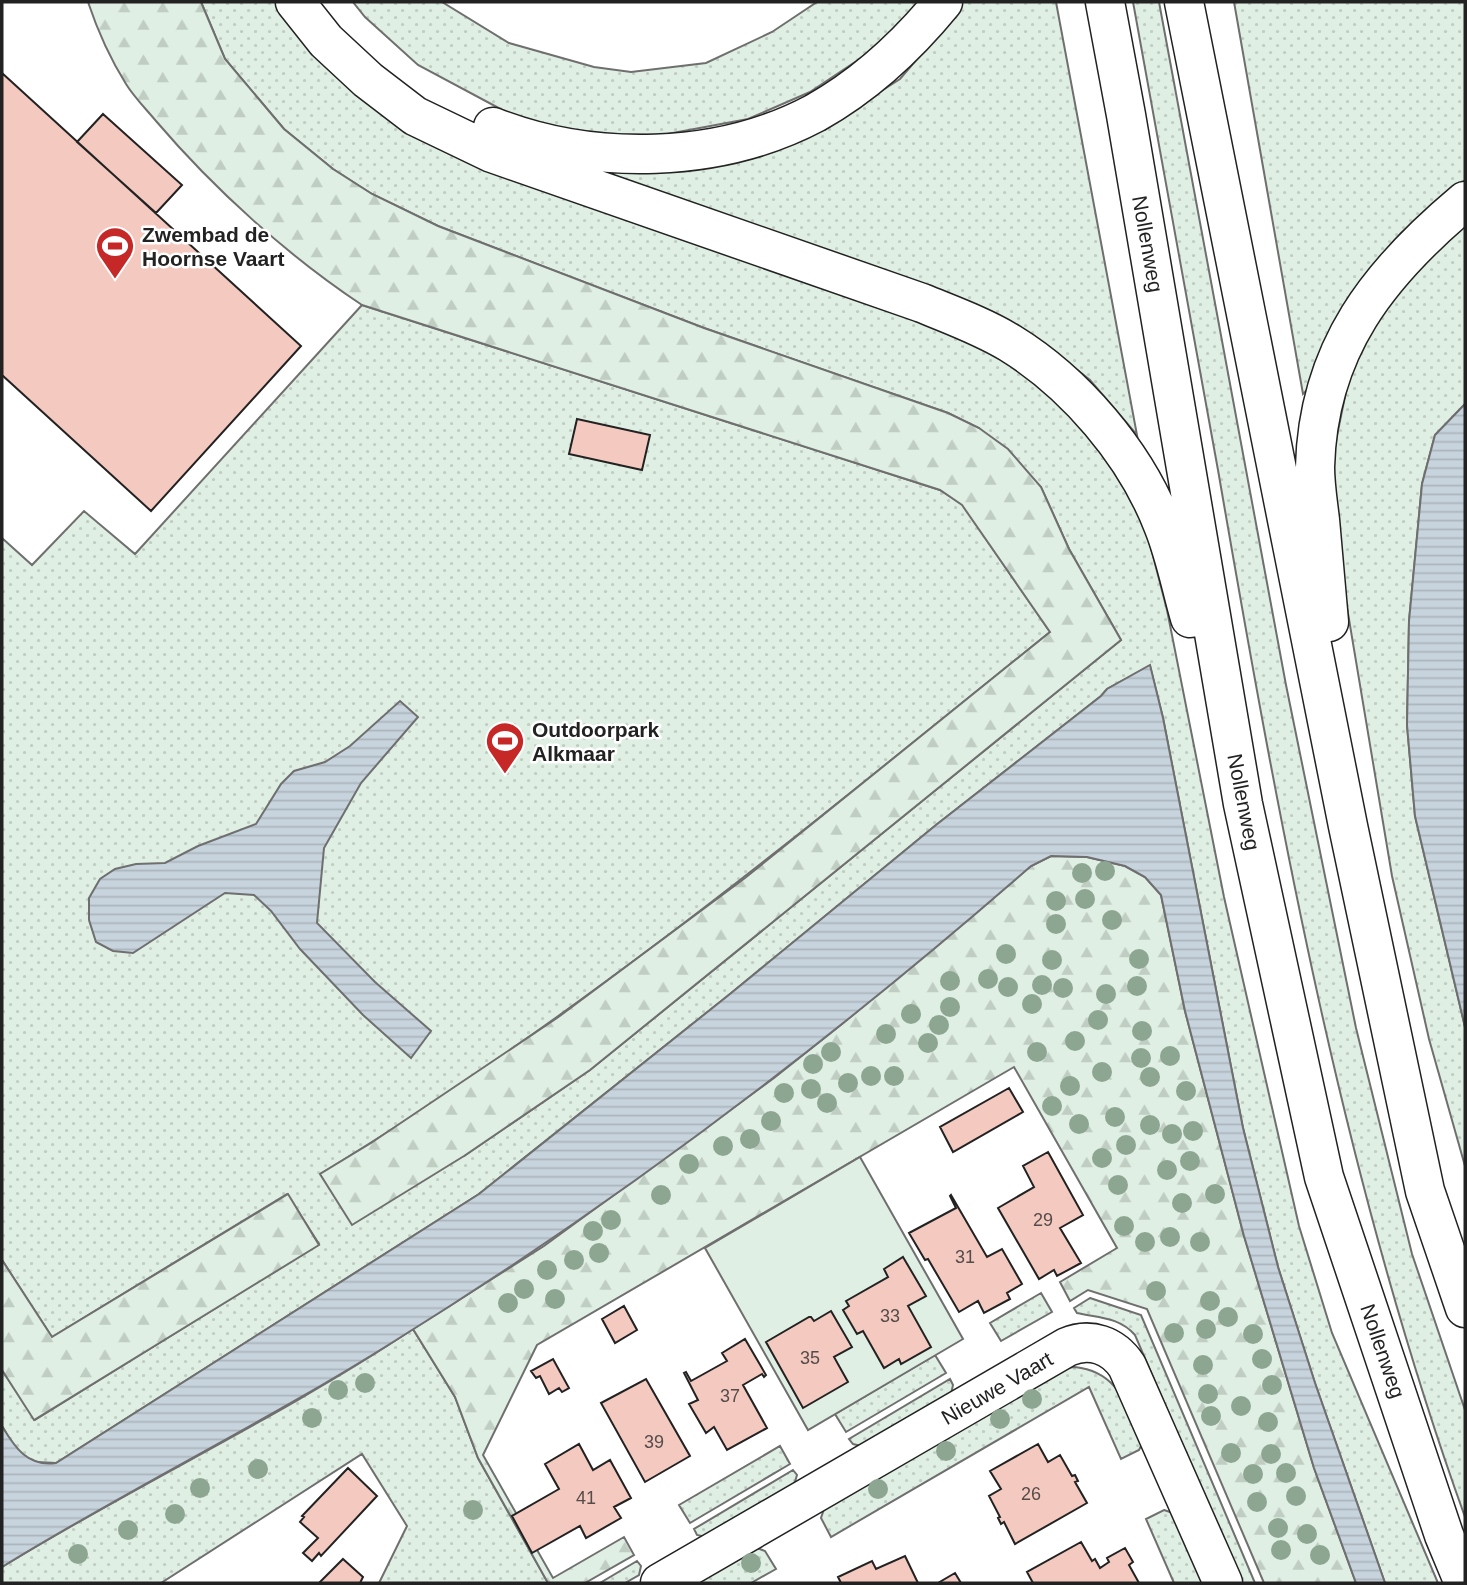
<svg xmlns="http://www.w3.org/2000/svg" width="1467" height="1585" font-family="Arial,sans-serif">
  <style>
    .grass { fill: url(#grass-dots); stroke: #6f6f6f; stroke-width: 2 }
    .forest { fill: url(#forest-firs); stroke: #6f6f6f; stroke-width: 2 }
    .garden { fill: #e0efe3; stroke: #6f6f6f; stroke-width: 2 }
    .water { fill: url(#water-rules); stroke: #6f6f6f; stroke-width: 2 }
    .building { fill: #f3c9c0; stroke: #222; stroke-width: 2 }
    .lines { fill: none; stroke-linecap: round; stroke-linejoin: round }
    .minor-casing { stroke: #222; stroke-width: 41 }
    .highway-casing { stroke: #222; stroke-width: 41 }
    .minor { stroke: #fff; stroke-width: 38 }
    .highway { stroke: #fff; stroke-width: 38 }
    .tree { fill: #8da692 }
    .labels { text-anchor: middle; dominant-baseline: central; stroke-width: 5; stroke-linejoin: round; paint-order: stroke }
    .number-label { font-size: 18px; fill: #564c4a }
    .poi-label { font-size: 21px; font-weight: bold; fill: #222; stroke: #fff; text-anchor: start }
    .street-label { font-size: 21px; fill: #222; stroke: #fff }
  </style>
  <defs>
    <pattern id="grass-dots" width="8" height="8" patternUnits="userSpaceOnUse" patternTransform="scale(1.75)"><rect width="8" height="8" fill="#e0efe3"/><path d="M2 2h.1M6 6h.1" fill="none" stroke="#c0cdc2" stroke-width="1.8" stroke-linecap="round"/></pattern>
    <pattern id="forest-firs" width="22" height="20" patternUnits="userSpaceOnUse" patternTransform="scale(1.75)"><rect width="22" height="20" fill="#e0efe3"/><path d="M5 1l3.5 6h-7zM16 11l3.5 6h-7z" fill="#c0cdc2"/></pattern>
    <pattern id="water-rules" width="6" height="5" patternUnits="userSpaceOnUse" patternTransform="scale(1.75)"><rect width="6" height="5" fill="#c7d3dd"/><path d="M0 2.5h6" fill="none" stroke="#abb5bd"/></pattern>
  </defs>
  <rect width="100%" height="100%" fill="#fff"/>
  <path class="grass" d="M201 2H279L327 61 957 333 1039 381 1106 453 1144 521 1167 610 1224 897 1299 1226 1332 1333 1438 1583H1385L1315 1383 1278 1267 1243 1128 1163 718 1150 666 1107 689 1101 696 936 825 730 994 479 1194 56 1463 37 1462 25 1457 15 1448 2 1426V1370L35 1420 319 1244 287 1194 52 1337 2 1260V538L32 565 84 511 135 554 362 305 940 490 962 504 1050 632C814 822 580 1017 320 1174L464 1156 590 1070 1121 640 1069 549 1041 487 979 428 948 413 704 328 438 226 372 194 333 169 284 129 225 59Z
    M353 2H442L509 43 594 67 631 72 706 63 772 32 817 2H921L896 31 858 60 810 92 748 119 662 135 593 134 537 123 508 113 418 65 365 17Z
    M957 2H1056L1137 435 1090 380 1055 352 604 173 691 165 870 98 900 79 925 50Z
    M1133 2H1159L1286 685 1356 1028 1412 1254 1465 1410V1517C1343 1179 1279 823 1218 470 1191 314 1162 158 1133 2Z
    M1234 2H1465V180L1401 233 1371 270 1315 382 1303 394Z
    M1465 222V404L1435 435 1422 484 1409 621 1407 725 1415 816 1465 1027V1166L1429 1039 1392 876 1331 512 1332 460 1350 372 1377 317 1402 283Z
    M1041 1293 1052 1312 1001 1341 990 1323Z
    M1090 1298 1141 1315 1255 1583H1242L1135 1335C1119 1317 1099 1318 1077 1313L1074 1308Z
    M413 1329 455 1397 478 1458 548 1583H379L407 1526 362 1454 161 1583H2V1567C137 1484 281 1417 413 1329Z
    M935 1355 946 1373 846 1432 835 1414Z
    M1075 1367C1120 1372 1126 1407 1143 1442L1139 1450 1121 1459 1089 1387 831 1537 821 1518 824 1509 1066 1368Z
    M950 1379 953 1385 951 1394 861 1446 853 1444 849 1439Z
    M780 1446 790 1464 690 1523 679 1505Z
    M793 1470 797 1475 794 1485 706 1537 697 1535 694 1529Z
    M1164 1510 1173 1513 1203 1583H1174L1146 1519Z
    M757 1548 765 1551 776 1569 751 1583H697Z
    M637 1561 641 1566 639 1575 625 1583H600Z"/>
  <path class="forest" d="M88 2H201L225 59 284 129 333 169 372 194 438 226 704 328 948 413 979 428 1008 449 1041 487 1069 549 1121 640 590 1070 464 1156 352 1225 320 1174 371 1143 557 1018 745 878 1050 632 962 505 940 490 362 305C288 256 214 189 156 121 146 109 134 97 126 84 111 60 97 29 88 2Z
    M1051 856 1087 857 1125 866 1145 877 1161 895 1185 1011 1244 1236 1314 1468 1356 1583H1264L1147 1309 1088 1290 1070 1301 1060 1282 1117 1248 1014 1067 537 1345 483 1455 553 1578 624 1537 634 1555 585 1583H548L478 1458 455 1397 413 1329 544 1246 774 1078 842 1024 1031 866Z
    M288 1194 319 1245 34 1420 2 1370V1260L52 1337Z"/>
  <path class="garden" d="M860 1157 963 1339 808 1430 705 1248Z"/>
  <path class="water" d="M1465 404V1027L1415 816 1407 725 1409 621 1422 484 1435 435Z
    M1150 665 1163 718 1243 1128 1278 1267 1315 1383 1385 1583H1356L1314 1468 1244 1236 1185 1011 1161 895 1145 877 1125 866 1087 857 1051 856 1031 866C832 1040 617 1203 393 1342 266 1422 130 1488 2 1567V1426C15 1448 28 1467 56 1463L479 1194 730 994 936 825 1101 696 1107 689Z
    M400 701 418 717 361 783 324 848 317 923 375 982 431 1031 411 1058 363 1015 300 949 271 911 254 895 225 893 133 953 113 951 96 942 89 920V898L100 879 115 869 136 864 165 863 198 846 256 824 281 784 294 771 325 762 350 746Z"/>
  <path class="building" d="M2 73 301 346 151 511 2 375Z
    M103 114 182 185 156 213 77 142Z
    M577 419 650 435 642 470 569 454Z
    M1009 1088 1023 1112 953 1152 940 1127Z
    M1048 1152 1083 1215 1060 1228 1081 1263 1057 1276 1054 1270 1039 1279 998 1208 1034 1187 1023 1166Z
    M951 1195 987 1257 1002 1249 1022 1284 1007 1293 1010 1299 984 1313 978 1301 959 1312 928 1259 925 1260 909 1233 956 1208 950 1196Z
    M903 1257 926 1296 908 1306 931 1347 901 1364 899 1359 884 1368 863 1331 857 1334 843 1310 849 1306 846 1301 888 1277 884 1269Z
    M624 1306 637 1330 615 1343 602 1319Z
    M831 1311 852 1347 834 1357 848 1382 803 1408 766 1342 809 1317H811L814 1321Z
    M745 1339 766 1375 764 1377 762 1374 743 1385 767 1428 727 1450 714 1427 706 1433 689 1404 698 1400 684 1373 686 1372 691 1381 727 1361 722 1353Z
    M553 1359 569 1388 562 1392 559 1388 549 1394 540 1376 536 1378 531 1371Z
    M646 1379 690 1456 645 1482 601 1403Z
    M579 1444 593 1470 610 1460 631 1498 614 1507 621 1518 586 1538 580 1526 532 1553 512 1516 559 1489 545 1464Z
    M1038 1444 1048 1462 1060 1455 1072 1476 1075 1475 1078 1481 1075 1482 1087 1503 1015 1544 1004 1522 1001 1524 998 1518 1000 1517 989 1496 1001 1489 990 1471Z
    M348 1468 377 1496 321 1556 319 1553 312 1561 303 1553 318 1538 300 1522 304 1517 302 1516Z
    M1081 1542 1092 1561 1095 1559 1100 1568 1109 1562 1107 1558 1125 1548 1133 1562 1129 1565 1139 1583H1033L1027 1572Z
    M905 1556 918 1583H841L838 1577 872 1561 876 1569Z
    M343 1559 363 1577 360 1583H319Z
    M955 1573 961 1583H938Z"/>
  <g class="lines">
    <g class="minor-casing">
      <path id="minor" d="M660 1583 1067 1347C1090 1337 1113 1345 1127 1366L1223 1583"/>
    </g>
    <g class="highway-casing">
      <path id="highway" d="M295 2 326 41 368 80 415 116 492 153 922 303C951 315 982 326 1010 343 1075 383 1135 453 1163 525 1175 554 1181 587 1190 618
        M1105 2 1126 115 1243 804 1324 1177 1444 1535 1464 1583
        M1184 2 1348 826 1425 1191 1465 1308
        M493 127C593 166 719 164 815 113 865 85 907 46 943 2
        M1329 622C1326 588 1323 554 1320 520 1318 503 1315 485 1315 467 1318 349 1379 273 1465 201"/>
    </g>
    <use href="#minor" class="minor"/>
    <use href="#highway" class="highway"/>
  </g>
  <g class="tree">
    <circle cx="1105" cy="871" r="10"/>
    <circle cx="1082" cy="873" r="10"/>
    <circle cx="1085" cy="899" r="10"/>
    <circle cx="1056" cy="901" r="10"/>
    <circle cx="1112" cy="920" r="10"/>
    <circle cx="1056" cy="924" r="10"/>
    <circle cx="1006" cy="954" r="10"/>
    <circle cx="1139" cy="959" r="10"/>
    <circle cx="1052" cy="960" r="10"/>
    <circle cx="988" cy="979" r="10"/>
    <circle cx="950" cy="981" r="10"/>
    <circle cx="1042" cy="985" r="10"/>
    <circle cx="1137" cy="986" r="10"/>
    <circle cx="1008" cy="987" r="10"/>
    <circle cx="1063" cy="988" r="10"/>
    <circle cx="1106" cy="994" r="10"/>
    <circle cx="1032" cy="1004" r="10"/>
    <circle cx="950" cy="1007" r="10"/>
    <circle cx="911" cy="1014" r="10"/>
    <circle cx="1098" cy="1020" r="10"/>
    <circle cx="939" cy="1025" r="10"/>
    <circle cx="1142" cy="1031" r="10"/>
    <circle cx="886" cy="1034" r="10"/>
    <circle cx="1075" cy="1041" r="10"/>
    <circle cx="928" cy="1043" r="10"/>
    <circle cx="831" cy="1052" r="10"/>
    <circle cx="1037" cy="1052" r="10"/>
    <circle cx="1170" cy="1056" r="10"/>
    <circle cx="1141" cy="1058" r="10"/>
    <circle cx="813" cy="1064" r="10"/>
    <circle cx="1102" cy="1072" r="10"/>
    <circle cx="871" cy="1076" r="10"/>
    <circle cx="894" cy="1076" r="10"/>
    <circle cx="1150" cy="1077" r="10"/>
    <circle cx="848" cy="1083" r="10"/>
    <circle cx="1070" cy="1086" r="10"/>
    <circle cx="811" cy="1089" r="10"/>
    <circle cx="1186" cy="1091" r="10"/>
    <circle cx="784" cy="1093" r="10"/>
    <circle cx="827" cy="1103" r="10"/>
    <circle cx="1052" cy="1106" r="10"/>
    <circle cx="1115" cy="1117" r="10"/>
    <circle cx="771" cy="1121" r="10"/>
    <circle cx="1079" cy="1124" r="10"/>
    <circle cx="1150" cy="1125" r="10"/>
    <circle cx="1193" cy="1131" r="10"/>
    <circle cx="1172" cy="1134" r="10"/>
    <circle cx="750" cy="1139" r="10"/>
    <circle cx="1126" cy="1145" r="10"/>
    <circle cx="723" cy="1146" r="10"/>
    <circle cx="1102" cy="1158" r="10"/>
    <circle cx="1190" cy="1161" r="10"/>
    <circle cx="689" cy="1164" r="10"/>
    <circle cx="1167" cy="1170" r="10"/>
    <circle cx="1118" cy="1185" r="10"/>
    <circle cx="1215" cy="1194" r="10"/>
    <circle cx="661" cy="1195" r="10"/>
    <circle cx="1182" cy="1203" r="10"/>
    <circle cx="611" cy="1220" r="10"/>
    <circle cx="1124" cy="1226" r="10"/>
    <circle cx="593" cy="1231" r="10"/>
    <circle cx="1170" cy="1237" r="10"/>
    <circle cx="1145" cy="1242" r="10"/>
    <circle cx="1200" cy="1242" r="10"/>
    <circle cx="599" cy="1253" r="10"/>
    <circle cx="574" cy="1260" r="10"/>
    <circle cx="547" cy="1270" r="10"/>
    <circle cx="524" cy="1289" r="10"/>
    <circle cx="1156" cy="1291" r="10"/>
    <circle cx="555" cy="1299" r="10"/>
    <circle cx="1210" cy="1301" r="10"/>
    <circle cx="508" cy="1303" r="10"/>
    <circle cx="1228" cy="1317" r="10"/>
    <circle cx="1206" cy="1329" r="10"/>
    <circle cx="1174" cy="1333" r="10"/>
    <circle cx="1253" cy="1334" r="10"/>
    <circle cx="1262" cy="1359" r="10"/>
    <circle cx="1203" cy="1365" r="10"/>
    <circle cx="365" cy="1383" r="10"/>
    <circle cx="1272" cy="1385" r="10"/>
    <circle cx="338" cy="1390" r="10"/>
    <circle cx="1208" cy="1394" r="10"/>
    <circle cx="1032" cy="1399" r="10"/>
    <circle cx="1241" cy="1406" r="10"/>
    <circle cx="1211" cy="1416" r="10"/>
    <circle cx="312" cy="1418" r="10"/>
    <circle cx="1000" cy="1419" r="10"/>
    <circle cx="1268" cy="1422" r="10"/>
    <circle cx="946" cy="1451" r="10"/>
    <circle cx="1231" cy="1453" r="10"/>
    <circle cx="1271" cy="1454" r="10"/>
    <circle cx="258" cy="1469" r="10"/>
    <circle cx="1286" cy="1473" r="10"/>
    <circle cx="1253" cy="1474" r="10"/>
    <circle cx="200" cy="1488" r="10"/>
    <circle cx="878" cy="1489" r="10"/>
    <circle cx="1296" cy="1496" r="10"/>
    <circle cx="1257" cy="1502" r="10"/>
    <circle cx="473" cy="1510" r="10"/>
    <circle cx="175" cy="1514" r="10"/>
    <circle cx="1278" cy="1528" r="10"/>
    <circle cx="128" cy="1530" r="10"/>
    <circle cx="1307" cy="1534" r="10"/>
    <circle cx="1281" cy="1550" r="10"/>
    <circle cx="78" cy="1554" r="10"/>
    <circle cx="1320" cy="1555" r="10"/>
    <circle cx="751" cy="1563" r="10"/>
  </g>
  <defs>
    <g id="stadium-pin" transform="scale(2.0125)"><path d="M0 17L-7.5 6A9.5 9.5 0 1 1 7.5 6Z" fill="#c62828" stroke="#fff"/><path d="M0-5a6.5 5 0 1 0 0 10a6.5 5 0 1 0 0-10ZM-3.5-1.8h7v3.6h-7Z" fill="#fff"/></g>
  </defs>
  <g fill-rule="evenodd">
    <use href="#stadium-pin" x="115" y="246"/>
    <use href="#stadium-pin" x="505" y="741"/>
  </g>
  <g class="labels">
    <g class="number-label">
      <text x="1043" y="1220">29</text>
      <text x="965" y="1257">31</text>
      <text x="890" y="1316">33</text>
      <text x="810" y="1358">35</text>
      <text x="730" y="1396">37</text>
      <text x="654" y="1442">39</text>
      <text x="1031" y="1494">26</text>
      <text x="586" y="1498">41</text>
    </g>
    <g class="poi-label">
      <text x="142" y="234">Zwembad de<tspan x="142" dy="24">Hoornse Vaart</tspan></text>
      <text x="532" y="729">Outdoorpark<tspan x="532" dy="24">Alkmaar</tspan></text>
    </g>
    <g class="street-label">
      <text transform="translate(1148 244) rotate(80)">Nollenweg</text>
      <text transform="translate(1244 802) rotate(79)">Nollenweg</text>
      <text transform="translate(1383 1351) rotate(71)">Nollenweg</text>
      <text transform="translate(997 1388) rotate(-30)">Nieuwe Vaart</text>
    </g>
  </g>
  <rect width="1467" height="1585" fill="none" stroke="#222222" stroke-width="7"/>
</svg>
